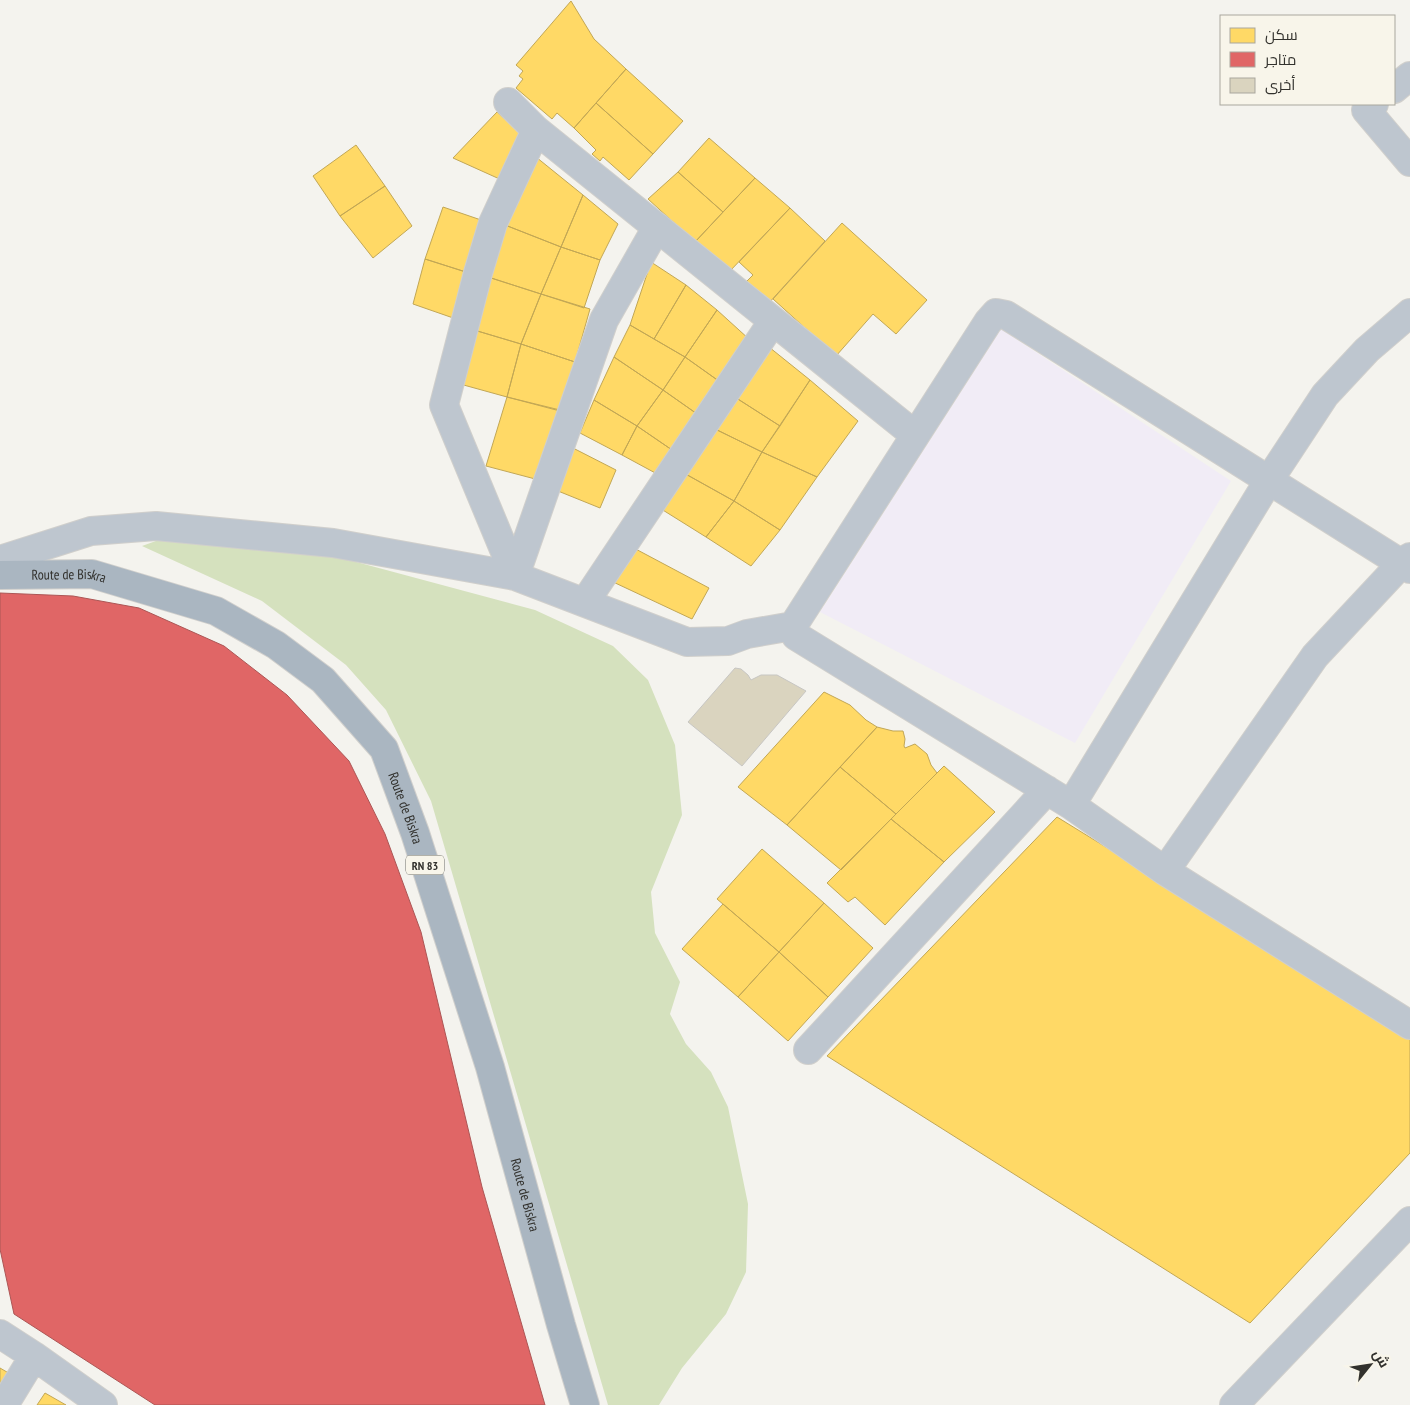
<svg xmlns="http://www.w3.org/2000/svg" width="1410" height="1405" font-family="'PT Sans Narrow',Cairo,sans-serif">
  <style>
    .commercial { fill: #f1ecf6 }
    .green { fill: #d5e1be }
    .homes { fill: #ffd966; stroke: #c2a755 }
    .shops { fill: #e06666; stroke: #ac5655 }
    .building { fill: #dad4bf; stroke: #c7c6c3 }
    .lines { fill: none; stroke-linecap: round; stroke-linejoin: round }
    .minor-casing { stroke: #d0cfcc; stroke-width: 30 }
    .major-casing { stroke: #d0cfcc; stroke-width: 30 }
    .minor { stroke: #bec6cf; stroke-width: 28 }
    .major { stroke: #aab6c1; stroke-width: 28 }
    .labels { text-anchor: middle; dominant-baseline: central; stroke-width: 5; stroke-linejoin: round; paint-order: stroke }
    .shield { fill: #f8f5ea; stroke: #6d6c66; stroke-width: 1 }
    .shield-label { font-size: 12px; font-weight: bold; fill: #32312d }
    .street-label { font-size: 14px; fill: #32312d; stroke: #f8f5ea }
  </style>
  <rect width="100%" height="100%" fill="#f4f3ee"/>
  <path class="commercial" d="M1001 329 1231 481 1075 743 820 612Z"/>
  <path class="green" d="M167 537 308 549 535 610 613 646 648 680 675 745 682 815 651 892 655 933 680 982 670 1014 686 1044 711 1072 728 1107 748 1204 746 1272 726 1314 682 1368 659 1405H608L431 801 386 710 346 665 262 601 142 546Z"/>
  <path class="homes" d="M571 1 594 39 626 69 574 128 557 113 552 119 516 88 523 79 519 76 523 71 516 65Z
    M626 69 683 121 653 154 596 103Z
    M596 103 653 154 629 180 603 157 600 161 592 154 596 150 574 128Z
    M497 112 522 134 504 181 453 158Z
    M709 138 755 178 723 212 678 172Z
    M356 145 385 186 340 216 313 176Z
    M536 157 583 195 561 247 505 225Z
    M678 172 723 212 695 242 648 199Z
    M755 178 790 208 729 272 695 242Z
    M385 186 412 226 373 258 340 216Z
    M583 195 618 224 600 260 561 247Z
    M443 207 484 221 469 273 425 259Z
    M790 208 825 241 768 304 746 282 753 275 739 262Z
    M842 223 927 300 896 334 873 314 836 356 773 299Z
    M505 225 561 247 541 294 488 277Z
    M561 247 600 260 584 308 541 294Z
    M425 259 469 273 459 320 413 304Z
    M651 262 686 285 654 339 630 325Z
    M488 277 541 294 521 344 474 330Z
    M686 285 717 310 685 357 654 339Z
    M541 294 590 309 575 362 521 344Z
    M717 310 750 340 723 384 685 357Z
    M630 325 685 357 663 390 614 357Z
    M474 330 521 344 507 397 460 384Z
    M764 343 810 380 780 426 730 394Z
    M521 344 575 362 560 411 507 397Z
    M614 357 663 390 637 426 594 400Z
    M685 357 723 384 700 416 663 390Z
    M810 380 858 421 817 477 762 452Z
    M663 390 700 416 675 452 637 426Z
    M730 394 780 426 762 452 711 427Z
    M507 397 560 410 539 480 486 466Z
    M594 400 637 426 622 455 580 433Z
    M637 426 675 452 659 475 622 455Z
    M711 427 762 452 734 501 682 472Z
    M571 447 616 470 600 508 558 491Z
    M762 452 817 477 780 530 734 501Z
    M682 472 734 501 706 537 658 507Z
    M734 501 780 530 751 566 706 537Z
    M630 546 709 588 692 619 611 581Z
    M824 692 850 705 866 720 877 727 787 825 738 787Z
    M877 727 893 731H903L905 739 904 746 905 748 915 744 927 754 931 765 937 773 896 814 840 767Z
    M944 766 995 812 944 862 891 819Z
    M840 767 896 814 841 870 787 825Z
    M1057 817 1410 1034V1153L1250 1323 827 1056Z
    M891 819 944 862 885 925 855 897 848 902 827 883Z
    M762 849 824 903 779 952 717 899Z
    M824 903 873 948 828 997 779 952Z
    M723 904 779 952 738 997 682 949Z
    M779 952 828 997 788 1041 738 997Z
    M0 1368 12 1375 0 1395Z
    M45 1393 66 1405H37Z"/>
  <path class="shops" d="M0 593 73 596 139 608 224 646 287 695 349 761 385 834 421 932 482 1187 545 1405H155L14 1314 0 1249Z"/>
  <path class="building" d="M735 668 741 669 748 675 751 680 761 675H777L806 691 742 766 688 722Z"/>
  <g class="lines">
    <g class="minor-casing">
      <path id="minor" d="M1394 89 1410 76
        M508 102 536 130 915 435
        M1374 104 1366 110 1410 162
        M0 560 91 531 156 526 333 543 515 576 687 642 728 641 747 634 793 626
        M1410 569 1006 315 996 313 988 322 793 626 796 636 1071 805 1165 871 1410 1025
        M515 576 444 405 478 273 493 223 536 130
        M515 576 604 320 657 227
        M585 602 773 321
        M1071 805 1269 480 1325 395 1367 350 1410 313
        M1165 871 1315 656 1402 563 1410 557
        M808 1050 1047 790
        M0 1334 34 1356
        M4 1405 34 1356 103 1405
        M1234 1405 1410 1221"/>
    </g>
    <g class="major-casing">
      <g id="major">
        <path id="s1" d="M0 575 92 574 216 611 276 645 323 680 384 749 415 833 490 1067 561 1325 585 1405"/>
      </g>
    </g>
    <use href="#minor" class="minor"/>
    <use href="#major" class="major"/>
  </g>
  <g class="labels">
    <rect class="shield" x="406" y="855.5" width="38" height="19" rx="4"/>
    <g class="shield-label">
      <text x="425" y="865">RN 83</text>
    </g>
    <g class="street-label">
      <text stroke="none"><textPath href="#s1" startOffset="69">Route de Biskra</textPath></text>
      <text stroke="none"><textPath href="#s1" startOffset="504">Route de Biskra</textPath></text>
      <text stroke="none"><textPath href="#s1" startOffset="909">Route de Biskra</textPath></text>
    </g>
  </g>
  <rect x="1220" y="15" width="175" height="90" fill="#f8f5ea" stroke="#a9a79e"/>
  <rect x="1230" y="28" width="25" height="15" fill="#ffd966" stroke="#a9a79e"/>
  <text x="1265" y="40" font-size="15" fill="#32312d">سكن</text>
  <rect x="1230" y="52" width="25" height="15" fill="#e06666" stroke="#a9a79e"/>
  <text x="1265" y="65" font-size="15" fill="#32312d">متاجر</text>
  <rect x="1230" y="78" width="25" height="15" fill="#dad4bf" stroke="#a9a79e"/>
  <text x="1265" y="90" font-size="15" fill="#32312d">أخرى</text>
  <g transform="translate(1370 1365) rotate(60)" stroke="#f8f5ea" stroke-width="4" paint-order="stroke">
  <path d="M0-4L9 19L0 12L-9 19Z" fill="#32312d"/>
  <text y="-8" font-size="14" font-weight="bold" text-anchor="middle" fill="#32312d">ش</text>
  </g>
</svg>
